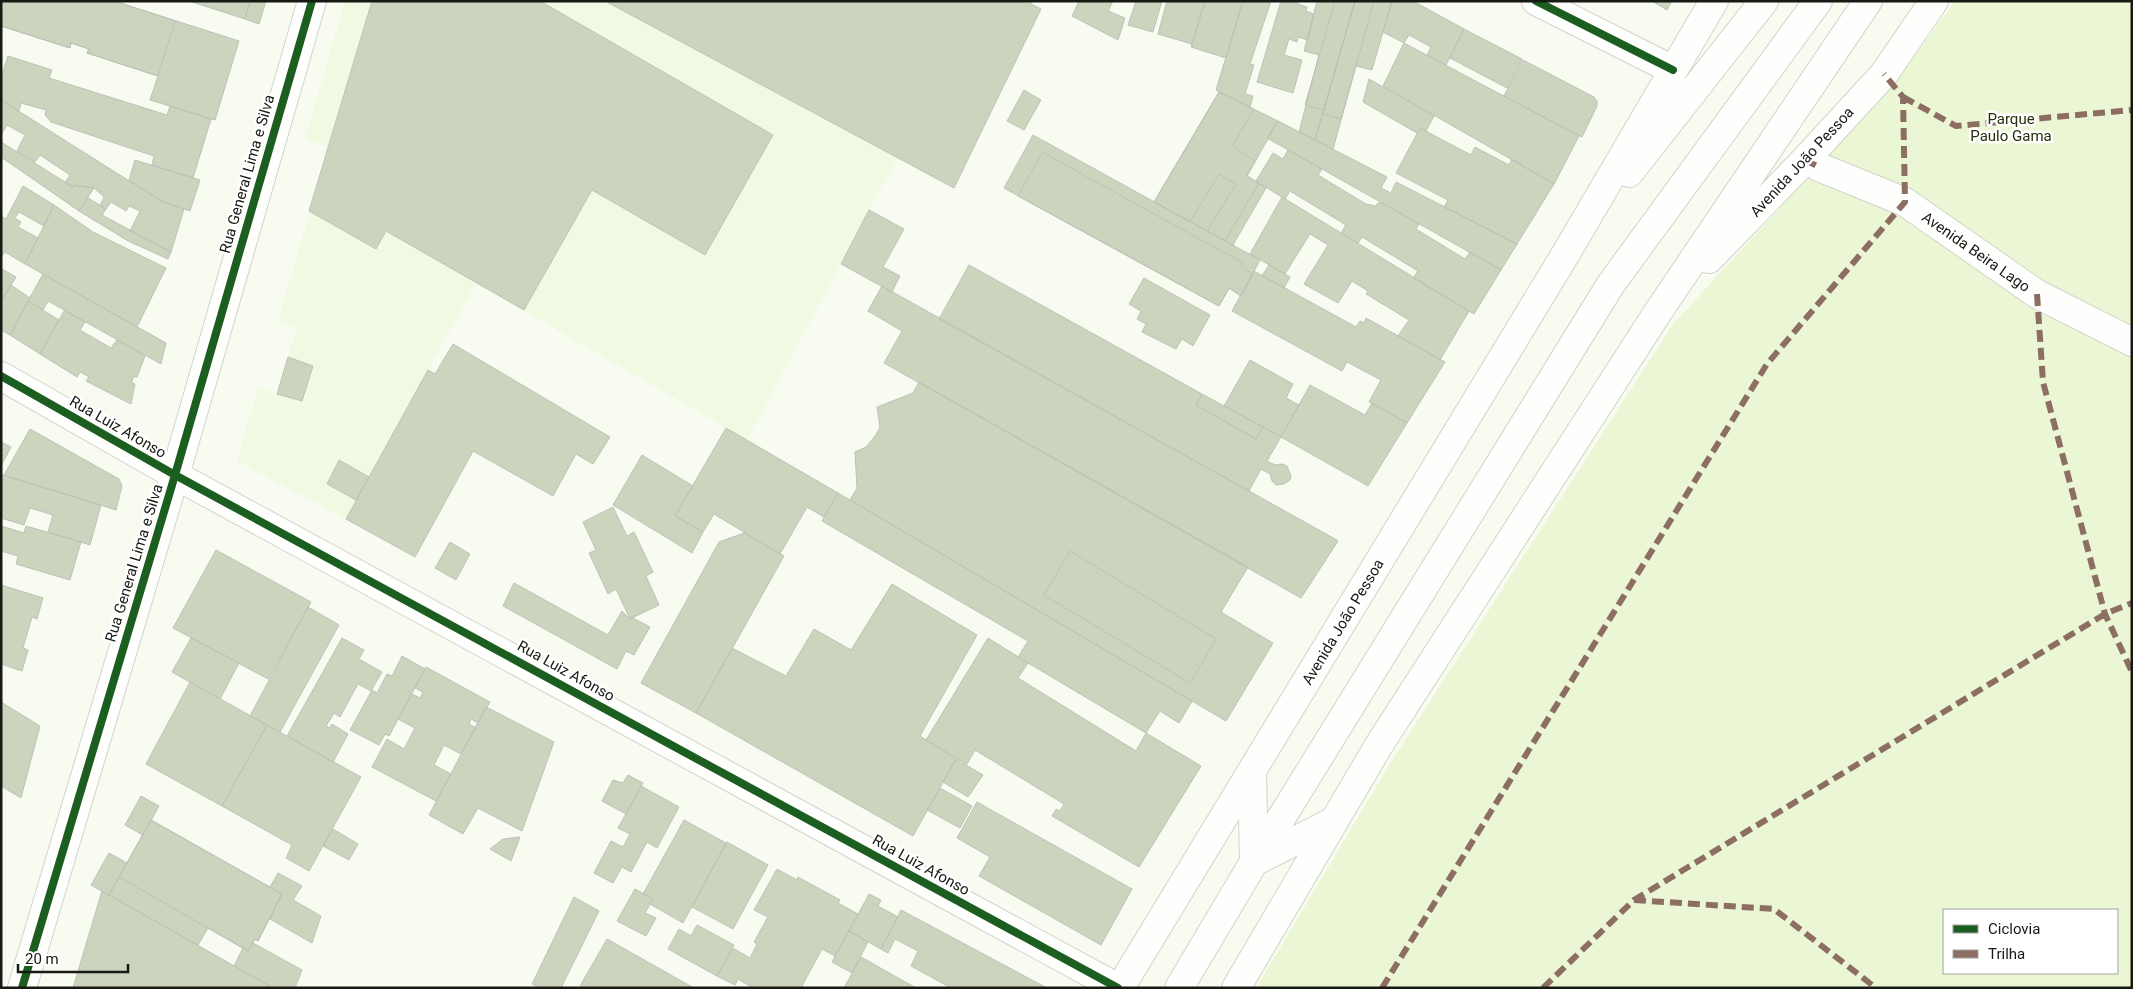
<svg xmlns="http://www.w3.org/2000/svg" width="2133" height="989" font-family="Roboto,sans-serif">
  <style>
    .built { fill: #f1f9e3 }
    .green { fill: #ebf7d4; fill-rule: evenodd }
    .building { fill: #cdd4be; stroke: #bec1b8 }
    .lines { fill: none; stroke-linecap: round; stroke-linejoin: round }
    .minor-casing { stroke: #d1d4cb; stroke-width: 30 }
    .major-casing { stroke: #d1d4cb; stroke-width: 30 }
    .minor { stroke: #fefefd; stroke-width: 28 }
    .major { stroke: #fefefd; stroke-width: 28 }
    .quiet { stroke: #8d6e63; stroke-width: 6; stroke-dasharray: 12 6; stroke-linecap: butt }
    .cycleway-casing { stroke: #fff; stroke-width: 11 }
    .cycleway { stroke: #1b5e20; stroke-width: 8 }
    .labels { text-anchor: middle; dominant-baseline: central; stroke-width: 5; stroke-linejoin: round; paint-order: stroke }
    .park-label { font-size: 15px; fill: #262f0a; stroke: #fff }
    .street-label { font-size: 15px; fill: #171a12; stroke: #fff }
  </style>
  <rect width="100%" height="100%" fill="#f7fbf0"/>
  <path class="built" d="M345 1H605L897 158 747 440 476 283 346 519 237 461 258 388 277 393 297 328 278 321 329 147 305 139Z"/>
  <path class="green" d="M1955 1H2132V988H1256L1391 762 1673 324 1893 85ZM1944 910H2117V973H1944Z"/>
  <path class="building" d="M1 1H114L175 21 158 76 87 53 89 49 71 43 70 48 1 26Z
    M1 1H114L239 41 215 120 150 100 158 76 87 53 89 49 71 43 70 48 1 26Z
    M189 1H250L245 19Z
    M250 1H266L259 24 245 19Z
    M372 1H540L773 135 705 255 592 190 524 310 386 231 376 249 309 211Z
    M605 1H1026L1041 9 954 188Z
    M1079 1H1113L1108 11 1125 18 1118 40 1072 16Z
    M1136 1H1162L1153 32 1128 25Z
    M1167 1H1205L1192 44 1158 34Z
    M1205 1H1243L1226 58 1191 47Z
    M1243 1H1271L1250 64 1254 65 1245 94 1253 96 1250 107 1216 90Z
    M1281 1H1299L1298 4 1307 7 1306 11 1314 14 1308 40 1298 37 1297 42 1289 39 1284 55 1302 60 1293 93 1257 82Z
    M1317 1H1355L1315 140 1299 132 1319 55 1304 51Z
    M1335 1H1355L1324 110 1305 105Z
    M1355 1H1392L1372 70 1356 66 1333 149 1315 140Z
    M1355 1H1374L1341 119 1323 114Z
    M1392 1H1413L1464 29 1446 65 1427 55 1431 47 1409 35 1404 43 1383 32Z
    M1652 1H1672L1667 10Z
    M1464 29 1522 59 1507 88 1450 58Z
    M1404 43 1579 136 1554 184 1383 86Z
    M8 56 52 70 49 78 167 115 170 106 211 119 193 178 152 165 154 156 51 122 45 115 46 110 21 103 19 111 1 100V78Z
    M1523 60 1594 97 1597 101V106L1582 137 1504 96Z
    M1369 79 1434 116 1426 131 1420 128 1417 133 1363 102Z
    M1024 90 1041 100 1024 130 1007 121Z
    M1219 92 1254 109 1232 146 1255 161 1247 176 1259 183 1225 241 1207 231 1236 184 1219 174 1190 222 1154 202Z
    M1219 92 1278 121 1247 176 1266 188 1233 245 1154 202Z
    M1 100 161 201 184 209 171 252 130 231 140 211 129 206 126 211 111 202 106 209 100 206 104 197 94 188 75 185 73 187 65 183 70 175 40 155 35 162 17 151 25 135 7 125 1 135Z
    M1278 121 1387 177 1381 188 1391 193 1396 182 1517 244 1501 270 1267 138Z
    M1420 128 1471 155 1475 147 1509 165 1512 159 1554 184 1517 244 1444 207 1448 200 1396 173Z
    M1033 135 1260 260 1241 296 1229 288 1219 306 1004 188Z
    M1 142 73 187 75 185 94 188 79 211 1 157Z
    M1288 150 1322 169 1318 175 1366 204 1376 206 1378 203 1384 204 1419 224 1416 229 1465 259 1470 252 1501 270 1474 314 1413 278 1418 271 1362 237 1358 243 1341 233 1346 225 1290 191 1285 199 1256 181 1273 153 1283 159Z
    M1042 152 1243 263 1241 267 1253 274 1241 296 1229 288 1219 306 1018 196Z
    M135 160 200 180 190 211 161 201 129 180Z
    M23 186 54 205 44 226 19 212 15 218 21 222 18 227 38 238 25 264 5 252 1 257V216L6 219Z
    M1282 197 1469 311 1440 360 1398 336 1409 320 1366 294 1368 291 1352 281 1338 303 1304 284 1328 245 1310 234 1285 274 1250 254Z
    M88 198 106 209 102 215 171 252 168 259 128 241 79 211Z
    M54 205 93 232 166 268 137 327 25 264Z
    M869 210 904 229 883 267 900 276 892 292 841 264Z
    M969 265 1202 394 1196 405 1256 439 1263 427 1281 437 1267 461 1275 465 1282 464 1287 466 1291 476 1290 480 1284 484 1276 485 1272 481 1270 474 1261 469 1249 491 939 319Z
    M1269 265 1290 277 1284 288 1262 276Z
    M2 269 16 277 1 301V270Z
    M1254 271 1356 327 1360 321 1364 323 1366 318 1445 362 1407 423 1369 402 1381 380 1347 362 1342 371 1232 311Z
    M43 274 166 343 161 364 48 301 43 310 28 301Z
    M1144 278 1210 315 1193 346 1182 339 1176 349 1142 332 1146 324 1137 319 1141 311 1129 304Z
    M11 285 30 298 10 335 1 330V301Z
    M882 286 1335 539 1338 541 1301 598 884 363 902 331 868 311Z
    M28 301 59 320 40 354 10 335Z
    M64 311 85 322 80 330 111 348 117 340 145 356 137 377H133L132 383 135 384 131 404 86 381 89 377 80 372 77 377 40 354Z
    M453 344 610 437 593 464 576 454 553 496 473 451 415 557 346 519 428 370 435 374Z
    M288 357 313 366 302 401 277 394Z
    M1250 360 1293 384 1286 398 1299 405 1281 437 1224 406Z
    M919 382 1248 567 1221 612 1273 643 1226 721 850 500 857 488 855 452 866 447 876 435 880 427 877 407 913 393Z
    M1310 385 1365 415 1372 403 1407 423 1368 486 1281 437Z
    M1202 394 1263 427 1256 439 1196 405Z
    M726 428 838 493 824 517 807 507 780 554 714 514 703 532 675 516Z
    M30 429 119 479 122 486 116 510 4 475Z
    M1 442 11 447 1 466Z
    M642 455 693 486 675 516 703 532 692 553 613 505Z
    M339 460 369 477 356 500 327 484Z
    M2 475 101 505 90 545 48 532 53 515 30 508 24 525 1 518Z
    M838 493 1192 701 1179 723 1160 711 1146 733 1018 657 1028 641 822 521Z
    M613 507 627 536 634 532 653 572 646 576 659 605 630 619 616 589 608 594 589 553 596 550 583 522Z
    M1 526 24 533 26 526 81 542 70 580 16 564 18 556 1 551Z
    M744 533 784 556 696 713 641 683 719 542Z
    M450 542 470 554 456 580 435 568Z
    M216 550 311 602 268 679 173 628Z
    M1070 551 1216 639 1190 683 1044 595Z
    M514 583 608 635 622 611 630 619 633 618 650 627 634 655 626 651 617 669 503 606Z
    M892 584 977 635 920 736 956 759 913 836 696 713 732 648 786 676 814 629 851 650Z
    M1 585 43 598 37 619 32 617 23 648 28 650 22 671 1 664Z
    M308 607 339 625 280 732 250 716Z
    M191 638 239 663 220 699 172 672Z
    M342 638 364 650 359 659 382 672 371 691 358 684 340 717 334 713 326 726 329 728 332 724 348 734 333 762 287 736Z
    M988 638 1028 663 1018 678 1136 751 1146 733 1201 766 1139 867 1052 816 1056 809 1060 811 1064 804 975 750 967 764 926 740Z
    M402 656 425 669 389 736 385 734 379 745 350 730 372 690 377 693 387 674 392 676Z
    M426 667 490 702 478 723 471 719 469 724 476 728 461 754 444 745 434 765 451 774 436 801 372 767 387 739 404 749 415 728 398 719 412 694 420 698 423 692 415 688Z
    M190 682 267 725 222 806 146 764Z
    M1 702 40 726 21 798 1 786Z
    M486 707 554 742 522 831 478 808 463 834 429 815Z
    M267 725 361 777 309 871 286 858 292 845 222 806Z
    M956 759 983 775 968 797 943 782Z
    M628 775 643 783 626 814 602 801 613 780 623 783Z
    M641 786 679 807 657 848 647 842 631 872 622 867 613 883 594 873 611 841 623 847 630 834 618 828Z
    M940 788 972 806 960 828 927 810Z
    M141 796 159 806 143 835 125 825Z
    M977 802 1132 889 1101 945 979 876 990 857 957 838Z
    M151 820 282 894 258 941 255 939 248 951 119 877Z
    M151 820 282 894 258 941 255 939 248 951 208 928 198 945 109 895Z
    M684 820 726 843 683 923 650 904 653 899 643 894Z
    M333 829 358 844 349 860 323 846Z
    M520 837 511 861 490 849 503 839Z
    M727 842 768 865 733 929 692 907Z
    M109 853 127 863 109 895 91 885Z
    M777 869 797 880 798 877 840 900 838 903 858 914 835 956 822 949 801 988H753L738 979 735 985 717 976 733 948 750 958 757 944 754 942 768 917 754 910Z
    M278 873 302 886 293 900 321 916 312 943 270 919 282 894 270 887Z
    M635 889 653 899 645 913 656 918 646 936 617 921Z
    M102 891 109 895 273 988H73Z
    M869 894 881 900 878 906 898 917 881 949 849 931Z
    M574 897 599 911 561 988H539L532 984Z
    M901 910 1047 988H951L911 966 918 951 895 939 888 953 881 949Z
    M697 925 734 945 717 976 668 949 679 929 691 936Z
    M849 931 868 942 852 973 832 962Z
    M607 939 694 988H583L580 986Z
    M253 943 302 970 295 988H273L234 966 243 948 248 951Z
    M861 957 916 988H844Z"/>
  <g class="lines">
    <g class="minor-casing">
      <path id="minor" d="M1536 1 1673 70
        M1819 167 1905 202 2037 294 2132 342
        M1 376 175 475 1118 988
        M1252 772 1254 862
        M1254 862 1334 821
        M22 988 175 475 312 1
        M1179 988 1254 862 1611 284 1818 1"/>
    </g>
    <g class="major-casing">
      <path id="major" d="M1629 173 1764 1
        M1709 259 1805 160 1884 74 1934 1
        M1120 988 1565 255 1714 1
        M1236 988 1379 745 1658 312 1868 1"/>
    </g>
    <use href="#minor" class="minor"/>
    <use href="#major" class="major"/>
    <path class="quiet" d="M1903 97 1956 126 2132 110
      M1805 160 1819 167
      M2037 294 2043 382 2105 614 2132 672
      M1634 900 1774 909 1876 988
      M1382 988 1767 364 1905 202 1903 97 1884 74
      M1543 988 1634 900 2105 614 2132 603"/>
    <g class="cycleway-casing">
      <path id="cycleway" d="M1536 1 1673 70
        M1 376 175 475 1118 988
        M22 988 175 475 312 1"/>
    </g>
    <use href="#cycleway" class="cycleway"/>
  </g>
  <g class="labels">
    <g class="park-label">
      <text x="2011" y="119">Parque<tspan x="2011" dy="17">Paulo Gama</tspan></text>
    </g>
    <g class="street-label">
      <text transform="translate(1802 162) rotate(-47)">Avenida João Pessoa</text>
      <text transform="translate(247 174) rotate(-74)">Rua General Lima e Silva</text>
      <text transform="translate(1976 252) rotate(35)">Avenida Beira Lago</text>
      <text transform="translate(118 427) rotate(30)">Rua Luiz Afonso</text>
      <text transform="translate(134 563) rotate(-73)">Rua General Lima e Silva</text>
      <text transform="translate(1343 622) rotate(-59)">Avenida João Pessoa</text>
      <text transform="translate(566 671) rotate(29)">Rua Luiz Afonso</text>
      <text transform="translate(921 865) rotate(29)">Rua Luiz Afonso</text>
    </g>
  </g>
  <rect width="2133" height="989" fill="none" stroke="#171a12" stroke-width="5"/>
  <rect x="1943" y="909" width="175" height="65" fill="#ffffff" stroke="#a2a3a0"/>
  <rect x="1953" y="925" width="25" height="8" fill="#1b5e20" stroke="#a2a3a0"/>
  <text x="1988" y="934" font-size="15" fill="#171a12">Ciclovia</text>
  <rect x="1953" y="950" width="25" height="8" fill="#8d6e63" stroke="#a2a3a0"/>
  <text x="1988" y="959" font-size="15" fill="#171a12">Trilha</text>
  <path d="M18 964v8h110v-8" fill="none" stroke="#171a12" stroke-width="2.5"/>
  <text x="25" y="964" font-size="15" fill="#171a12" stroke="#ffffff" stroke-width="4" paint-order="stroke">20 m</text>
</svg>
